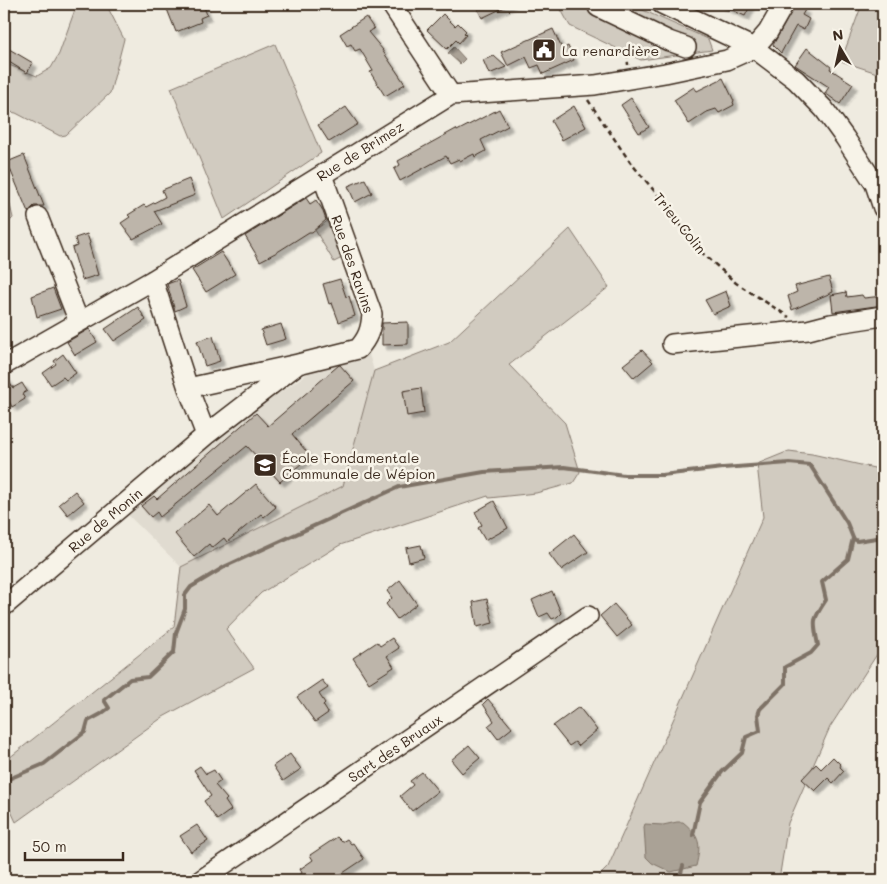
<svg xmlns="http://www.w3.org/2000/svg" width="887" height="884" font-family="Mali,sans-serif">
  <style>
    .built { fill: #e0dbd0 }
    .green { fill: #d1cbc0; stroke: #867a6f }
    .water { fill: #aaa296; stroke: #7e7266 }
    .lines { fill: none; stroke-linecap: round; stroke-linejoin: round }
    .stream { stroke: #7e7266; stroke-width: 4 }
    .building { fill: #bdb5aa; stroke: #3b2a1e; filter: url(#shadow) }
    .minor-casing { stroke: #3b2a1e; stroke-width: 22 }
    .path { stroke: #3b2a1e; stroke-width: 2.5; stroke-dasharray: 5 4; stroke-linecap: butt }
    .minor { stroke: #f7f3e8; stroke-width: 19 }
    .labels { text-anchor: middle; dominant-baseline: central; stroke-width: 5; stroke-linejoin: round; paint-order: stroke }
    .poi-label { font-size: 14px; fill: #3b2a1e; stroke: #f7f3e8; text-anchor: start }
    .street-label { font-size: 14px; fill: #3b2a1e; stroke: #f7f3e8 }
  </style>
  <defs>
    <filter id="shadow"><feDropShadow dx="4.5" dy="4.5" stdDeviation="1" flood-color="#0004"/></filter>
  </defs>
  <rect width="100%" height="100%" fill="#efebe0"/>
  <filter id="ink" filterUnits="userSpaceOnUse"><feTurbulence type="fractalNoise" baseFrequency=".02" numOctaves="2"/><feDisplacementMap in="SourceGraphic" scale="10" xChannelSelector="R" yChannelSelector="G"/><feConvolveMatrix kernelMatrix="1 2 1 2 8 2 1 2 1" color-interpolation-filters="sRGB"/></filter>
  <g filter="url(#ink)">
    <path class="built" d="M369 354 374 371 343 486 181 567 126 513 205 444 320 365Z"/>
    <path class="green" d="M77 4H106L124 39 110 93 66 135 60 136 16 113 4 111V63L37 76 51 68 59 54Z
      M558 4H629L708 39 712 50 641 60 570 26Z
      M862 4H883V75L841 61Z
      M275 44 321 153 224 219 171 88Z
      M4 179 13 218 4 227Z
      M329 220 341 240 337 247 342 258 334 262 315 230Z
      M570 229 609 287 509 365 565 423 580 472 573 483 536 493 489 498 488 496 340 545 261 593 226 629 254 668 163 717 16 822 4 796V762L174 627 181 567 343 486 374 371 449 342Z
      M789 451 812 454 883 470V645L830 727 788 823 779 880H595L608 867 763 517 757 464Z"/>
    <path class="water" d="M454 47 465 59 460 64 448 53Z
      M677 822H683C701 837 701 845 696 866L671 872 652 863 646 857 644 827 645 824 663 825Z"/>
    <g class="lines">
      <path class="stream" d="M4 781 44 764 85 732 88 721 101 714 109 708 104 700 130 679 148 677 174 652 176 633 185 609V595L191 587 226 566 399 487 484 472 564 467 624 475H662L723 468 789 463 810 465 847 523 853 538
        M693 835 700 802 722 772 742 753 746 737 760 731 758 715 760 709 785 684V667L811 653 818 645C813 620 812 621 826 600L822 582 848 559 853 538 857 541 883 537
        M679 880 683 866"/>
    </g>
    <path class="building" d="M165 4H203L207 15 200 18 201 22 176 32Z
      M475 4H511L482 18Z
      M719 4H751L745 16Z
      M795 5 805 10 802 15 809 19 804 30 796 26 781 53 773 45Z
      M443 14 455 26 458 23 466 31 464 33 466 35 459 43 456 40 447 49 427 30Z
      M366 17 374 29 368 32 383 50H382L405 84 385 96 370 72 373 71 360 49 355 51 351 44 347 46 340 34Z
      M553 29 562 49 568 46 574 60 543 74 539 65 531 68 526 57 508 66 501 52Z
      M4 46 33 63 27 73 4 59Z
      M807 48 831 67 830 69 853 84 840 104 825 93 829 87 795 65Z
      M494 56 506 67 489 74 483 60Z
      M723 78 734 101 733 102 734 105 719 113 716 109 707 112 689 124 674 100 694 87 697 91Z
      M631 98 649 127 639 133 621 105Z
      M574 106 586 127 562 140 551 121Z
      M346 107 358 124 329 142 318 125Z
      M499 109 508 126 481 140 486 151 475 157 474 154 460 161 459 159 450 163 446 156 400 181 394 169 400 165 398 161 456 129 457 131Z
      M24 155 44 206H34L28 212 7 162Z
      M189 179 195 195 154 211 162 224 133 239 121 223 130 217 128 215 144 205 146 207 165 197 162 190Z
      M365 179 372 193 355 202 348 186Z
      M306 198 310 204 316 200 322 209 326 220 312 232H309L279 251 260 261 245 236Z
      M87 234 90 243 89 244 98 275 82 280 72 248 77 246 75 238Z
      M221 252 235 274 206 292 192 270Z
      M829 277 833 292 792 310 788 296 797 292 795 286Z
      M340 279 346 297 349 296 355 316 339 322 332 303 329 304 323 284Z
      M178 280 186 306 175 311 167 284Z
      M53 288 61 309 37 317 32 296Z
      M726 291 731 306 713 314 705 300Z
      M846 292 847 297 862 295 864 298 883 296V305L833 312 831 295Z
      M138 307 146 320 114 341 105 329Z
      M408 322V344L382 345V323Z
      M281 324 286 339 266 345 261 330Z
      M89 329 97 342 75 355 67 342Z
      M213 336 220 361 205 366 197 341Z
      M642 350 653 362 634 378 623 365Z
      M63 354 76 373 66 380 63 377 51 385 43 373 56 364 54 361Z
      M339 365H340L354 381 292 434 310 456 280 482 247 446 160 517 157 512 151 517 141 506 154 496 157 499 256 413 268 426Z
      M4 376H5L13 388 22 383 27 391 22 394 25 399 12 407 9 401 4 405Z
      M421 388 424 413 407 416 403 391Z
      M256 484 276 507 264 517 261 514 227 542 224 538 212 548 209 544 194 557 175 534 209 505 218 516Z
      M75 491 84 502 68 515 59 504Z
      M494 501 508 528 490 538 489 537 485 540 478 528 482 525 475 512Z
      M574 534 588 552 561 570 549 554Z
      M421 545 424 558 409 562 406 548Z
      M400 580 417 604 397 619 386 604 392 598 387 591Z
      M552 591 561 613 557 617 552 619 548 613 539 617 532 600Z
      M487 599 493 623 477 627 473 602Z
      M614 604 632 625 617 637 600 616Z
      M392 638 399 648 387 656 394 667 369 683 353 658 377 642 380 646Z
      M322 680 328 688 319 694 325 703 323 705 328 713 315 722 297 697Z
      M488 699 512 728 498 739 488 726 494 721 483 704Z
      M579 707 597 730 578 746 575 742 569 746 553 726Z
      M469 745 480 758 462 773 451 760Z
      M290 754 301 769 283 781 273 766Z
      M833 757 841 765 840 767 844 771 833 783 828 778 815 791 802 779 816 764 821 769Z
      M200 766 206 774 214 770 221 781 215 785 227 799 225 801 231 810 217 820 204 801 211 796 194 770Z
      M422 772 438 791 412 811 400 796 413 785 410 781Z
      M197 825 208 841 191 852 180 836Z
      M337 837 342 842 347 839 351 844 353 843 364 859 340 875 343 880H293L302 873 300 869 313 860 310 855Z"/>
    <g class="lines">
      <g class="minor-casing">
        <path id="minor" d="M391 4 451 95
          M597 4 598 7 669 41 686 47
          M662 4 754 48 796 80 824 109 845 138 875 184 883 208
          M38 217 79 322
          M672 344 808 330 831 324 883 316
          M298 364 358 349C368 338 371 329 372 314L322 175
          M4 365 153 280 451 95 595 85 665 73 727 60 754 48 768 32 784 4
          M188 388 298 364 206 435
          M4 606 206 435 188 388 153 280
          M201 880 588 616"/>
      </g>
      <path class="path" d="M627 53 628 65
        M588 100 630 162 662 200 699 250 736 283 789 317"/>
      <use href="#minor" class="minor"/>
    </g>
  </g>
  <defs>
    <g id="civic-square" transform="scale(1.25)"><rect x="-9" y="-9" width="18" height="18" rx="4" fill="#3b2a1e" stroke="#f7f3e8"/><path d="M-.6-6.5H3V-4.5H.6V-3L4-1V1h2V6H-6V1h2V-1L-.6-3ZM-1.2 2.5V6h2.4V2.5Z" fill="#fff"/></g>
    <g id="school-square" transform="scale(1.25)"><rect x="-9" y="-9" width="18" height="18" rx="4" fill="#3b2a1e" stroke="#f7f3e8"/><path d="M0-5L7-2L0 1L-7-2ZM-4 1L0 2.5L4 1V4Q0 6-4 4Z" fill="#fff"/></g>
  </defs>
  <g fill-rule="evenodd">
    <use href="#civic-square" x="544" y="50"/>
    <use href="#school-square" x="265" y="465"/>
  </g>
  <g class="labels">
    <g class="poi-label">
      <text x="562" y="50">La renardière</text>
      <text x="282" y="457">École Fondamentale<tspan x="282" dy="16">Communale de Wépion</tspan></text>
    </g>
    <g class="street-label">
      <text transform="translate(360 151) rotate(-32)">Rue de Brimez</text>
      <text transform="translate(680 223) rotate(51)">Trieu Colin</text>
      <text transform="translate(353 264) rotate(71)">Rue des Ravins</text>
      <text transform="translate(105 520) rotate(-40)">Rue de Monin</text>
      <text transform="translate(395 748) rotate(-34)">Sart des Bruaux</text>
    </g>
  </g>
  <rect width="887" height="884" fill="none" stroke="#f7f3e8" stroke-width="20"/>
  <rect x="10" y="10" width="867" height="864" fill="none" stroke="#3b2a1e" stroke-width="2" filter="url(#ink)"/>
  <g transform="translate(840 48) rotate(351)" stroke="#f7f3e8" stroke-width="4" paint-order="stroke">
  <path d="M0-4L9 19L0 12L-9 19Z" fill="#3b2a1e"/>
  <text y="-8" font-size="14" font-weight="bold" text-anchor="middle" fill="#3b2a1e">N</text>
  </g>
  <path d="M25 852v8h98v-8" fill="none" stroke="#3b2a1e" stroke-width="2.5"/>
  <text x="32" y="852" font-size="15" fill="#3b2a1e" stroke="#f7f3e8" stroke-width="4" paint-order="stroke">50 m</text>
</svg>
